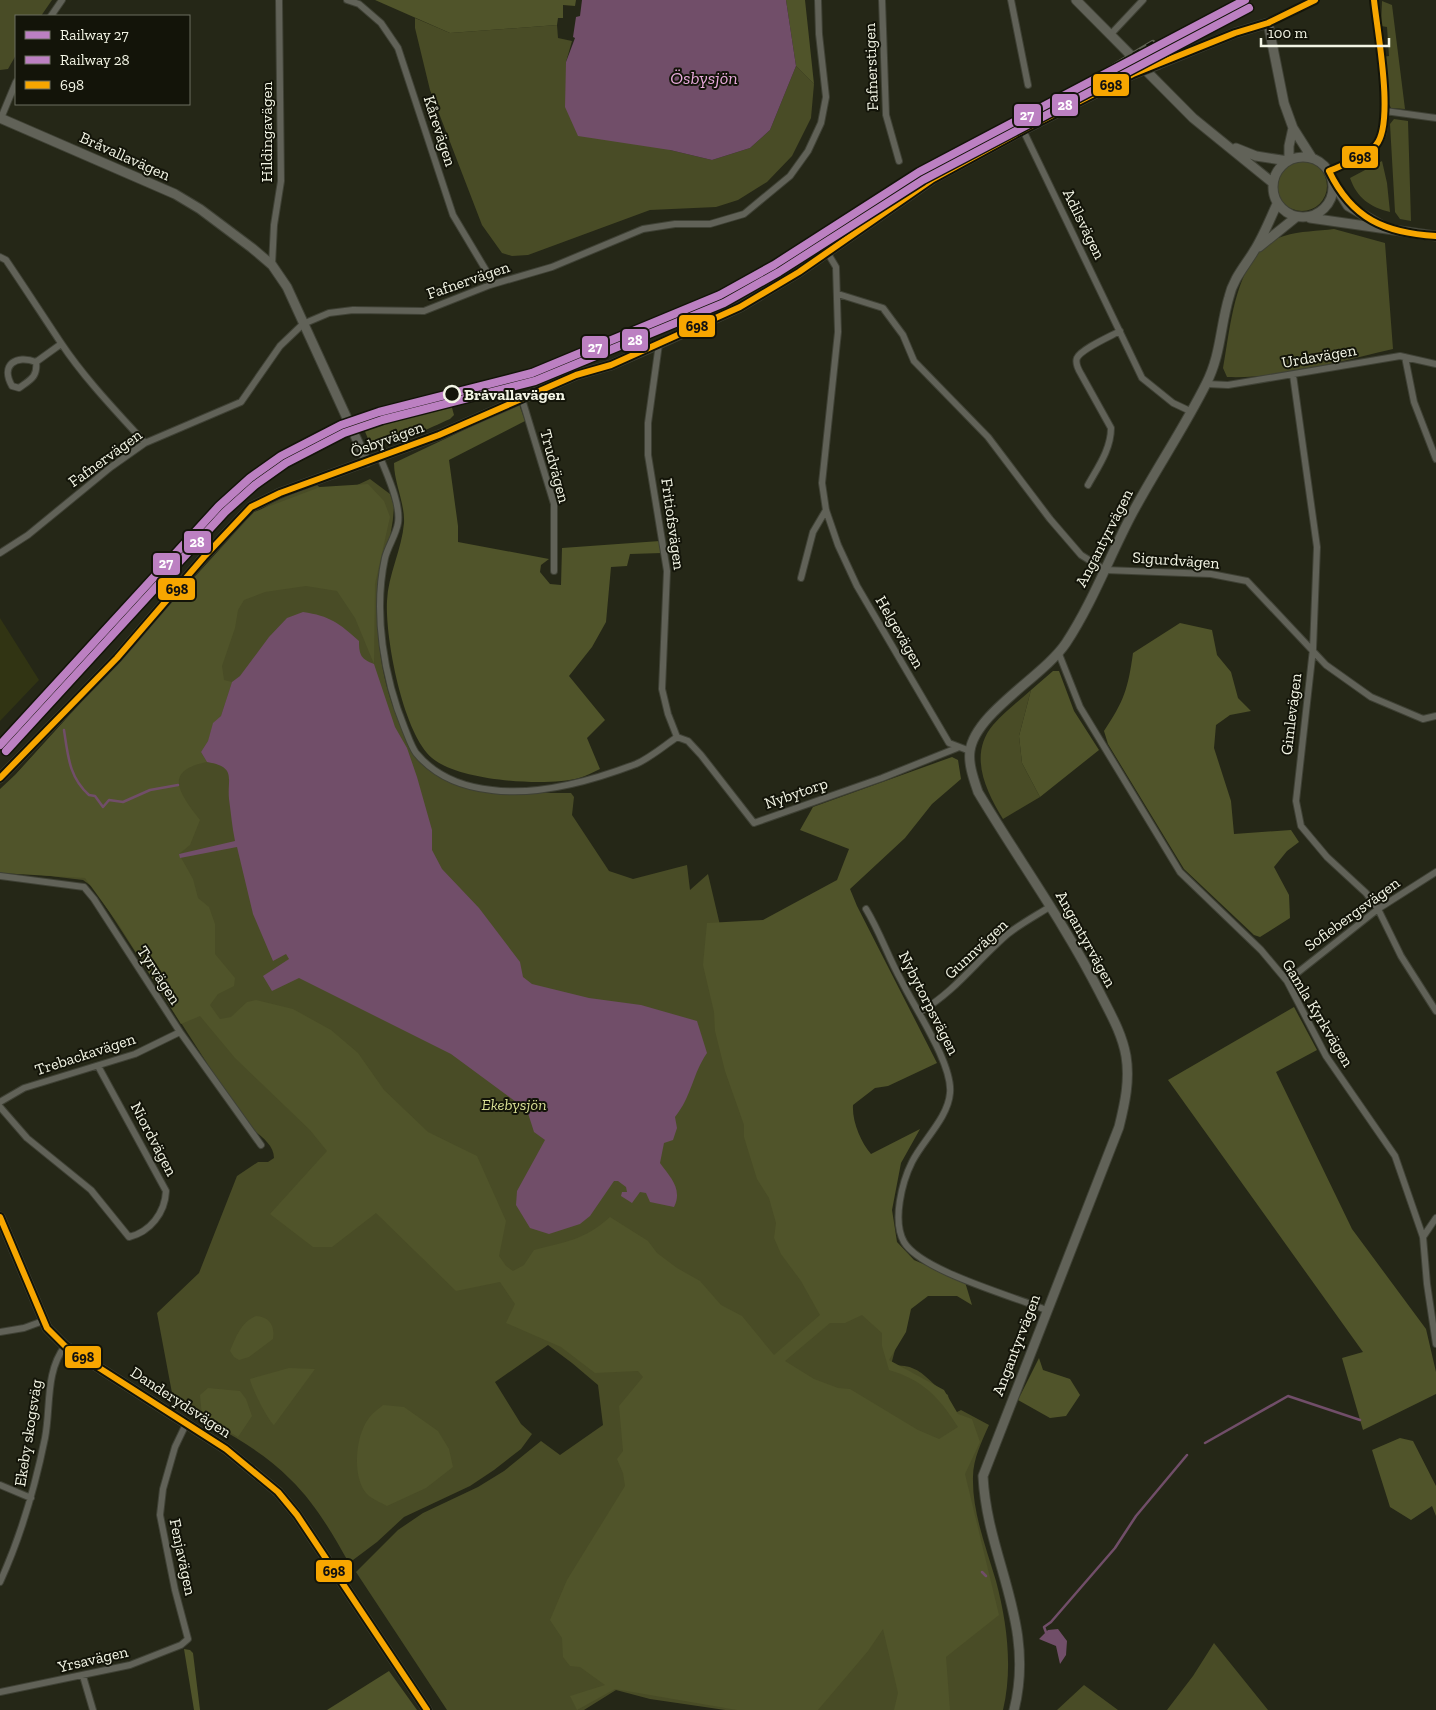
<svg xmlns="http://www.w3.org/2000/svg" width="1436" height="1710" font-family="'Zilla Slab',serif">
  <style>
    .built { fill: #313413 }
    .green { fill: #494c26 }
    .forest { fill: #50542a; fill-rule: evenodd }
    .water { fill: #714e69 }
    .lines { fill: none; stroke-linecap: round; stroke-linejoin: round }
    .stream { stroke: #714e69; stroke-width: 2.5 }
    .minor-casing { stroke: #3f4135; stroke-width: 8 }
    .tertiary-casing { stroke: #3f4135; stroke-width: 11 }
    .minor { stroke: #616258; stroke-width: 6 }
    .tertiary { stroke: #616258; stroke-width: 9 }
    .rail-casing { stroke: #606154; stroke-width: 4.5 }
    .rail { stroke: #131409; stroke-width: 2.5; stroke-dasharray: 8; stroke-linecap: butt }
    .tertiary-bridge-casing { stroke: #3f4135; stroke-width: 11; stroke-linecap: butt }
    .tertiary-bridge { stroke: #616258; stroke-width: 9 }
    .bus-1-casing { stroke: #131409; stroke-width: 10 }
    .bus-1 { stroke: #f7a600; stroke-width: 6 }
    .rail-1-casing { stroke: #131409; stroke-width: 11 }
    .rail-2-casing { stroke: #131409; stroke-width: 11 }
    .rail-1 { stroke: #bc80c2; stroke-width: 8 }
    .rail-2 { stroke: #bc80c2; stroke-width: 8 }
    .stop-dot { fill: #131409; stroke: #f3f5e5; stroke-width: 2.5 }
    .labels { text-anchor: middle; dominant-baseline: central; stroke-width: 4; stroke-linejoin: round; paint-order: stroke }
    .street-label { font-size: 16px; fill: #f3f5e5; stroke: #131409 }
    .stop-label { font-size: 16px; font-weight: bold; fill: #f3f5e5; stroke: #131409; text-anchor: start }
    .park-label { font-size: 16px; font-style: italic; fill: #d8df94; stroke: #131409 }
    .water-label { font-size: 18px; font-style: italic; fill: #e8aadc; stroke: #131409 }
    .line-badge { stroke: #131409; stroke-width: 2 }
    .badge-label { font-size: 14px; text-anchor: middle; font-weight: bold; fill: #fff }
    .pale-badge-label { font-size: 14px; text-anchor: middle; font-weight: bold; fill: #111 }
  </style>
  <rect width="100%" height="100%" fill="#252717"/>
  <path class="built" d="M0 618 39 680 0 721Z"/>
  <path class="green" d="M0 0H52L41 16H16V55L8 69 0 70Z
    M1382 1 1392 5 1405 109 1391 108 1388 102 1382 57 1389 56 1387 27 1381 26Z
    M415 18 450 33 557 25 558 38 572 41 566 62 670 150 712 160 750 148 770 130 796 66 814 84 811 118 792 156 767 182 738 200 716 207 650 210 528 255 512 256 502 253 482 225 430 90 415 28Z
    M1394 119 1408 121 1411 221 1400 219 1395 212 1390 124Z
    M1277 186a25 25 0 1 1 50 0a25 25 0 1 1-50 0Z
    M1382 161 1387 183 1390 212C1370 207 1357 198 1350 178Z
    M1334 229 1385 243 1393 349C1339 361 1283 379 1227 377L1223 368C1231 326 1235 250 1284 236 1300 231 1318 231 1334 229Z
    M370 479 390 494 394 506C393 539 379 571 378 604 375 659 392 744 443 775 467 789 542 794 571 793L574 797 572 815 574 818 609 871 633 879 687 865 690 890 708 874 731 972 896 1346 891 1365C898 1366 906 1365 912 1368 926 1373 935 1388 948 1395L950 1408 955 1413 961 1410 989 1425C982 1441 973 1459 973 1477 972 1512 986 1547 996 1581 1007 1622 1013 1668 1003 1710H725L650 1699 616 1690 584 1710H447L356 1572 398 1530 423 1513 478 1487 504 1471 541 1441 560 1455 603 1425 598 1385 572 1363 548 1345 495 1382 521 1424 532 1434 521 1449 494 1470 470 1486 404 1517 377 1542 349 1563C332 1533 315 1503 290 1479 260 1448 216 1427 180 1405L172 1393 157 1313 199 1273 237 1176 258 1162H268L274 1158C274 1142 255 1133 245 1122L94 888 83 880 0 870V792L247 519C268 503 292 493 317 485L325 492 353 487Z
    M1031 690 1019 736 1022 763 1040 797 1003 819C986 791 968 755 993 725 1004 712 1019 701 1031 690Z
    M1214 1643 1268 1710H1167L1193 1676Z
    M1084 1685 1118 1710H1057Z"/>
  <path class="forest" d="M375 0H576L575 6 563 5V18H558L557 25 450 33Z
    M786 0H805L814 84 796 66Z
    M451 404 454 415 450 419C424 430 397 447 369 441L363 427 366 423 432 405 433 409Z
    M519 404 525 421 449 460 458 526V542L549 559 541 565 540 572 550 584 561 585 562 548 660 541 662 553 630 554 627 566 611 567 606 622 592 647 569 676 605 720 587 738 600 769C593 772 586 776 579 778 546 787 458 781 432 758 403 733 385 638 387 601 388 575 402 549 404 523 405 503 394 483 394 463Z
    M368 484 384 501 390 517 375 584 374 664 355 618 337 591 306 586 265 592 244 600 238 610 235 628 222 666 224 680 232 682 221 716 213 724 208 741 201 752 207 762C161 771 181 795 200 820L190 845 179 854 193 879 198 898 209 907 215 924V954L235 978 234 986 218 994 210 1005 220 1019 231 1017 247 1002 256 1000 293 1009 331 1030 358 1053 384 1090 428 1132 477 1156 506 1221 499 1256 506 1266 513 1271 524 1265 534 1250C567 1241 583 1241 610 1217L648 1241 657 1253 677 1268 700 1281 721 1305 742 1316 774 1355 820 1315 801 1281 781 1254 774 1238 776 1223 769 1198 757 1179 744 1137V1125L725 1071 715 1031 714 1012 703 965 707 923 763 920 837 880 849 849 800 830 813 807 952 757 958 760 961 779 932 804 905 838 850 889 857 906 937 1063 888 1086 875 1088 853 1105C852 1122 861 1142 871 1154L920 1129 901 1163 892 1210 897 1242 914 1260 965 1282 972 1305 957 1296H928L911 1309 906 1332 889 1360 944 1390 958 1414 972 1419 980 1442 965 1474 999 1615 946 1657 950 1710H894L898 1693 883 1629 868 1651 818 1710H737L615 1689 577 1710 570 1696 605 1685 580 1667 570 1666 563 1657 562 1638 550 1620 567 1580 625 1486 623 1473 617 1459 623 1451 619 1406 643 1377 638 1371 595 1373 561 1347 506 1323 515 1304 500 1282 456 1291 376 1213 332 1247H313L270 1214 327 1151 310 1130 235 1058 200 1016 181 1024 119 925 85 878 0 873V789L16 774 254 512 320 487ZM862 1315 882 1333V1346L889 1370C923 1380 939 1397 958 1427L939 1439 918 1430 850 1389 838 1388 814 1379 785 1361 830 1323H845Z
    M1180 623 1212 630 1217 655 1231 672 1238 698 1251 711 1230 715 1216 725 1214 748 1231 801 1234 834 1291 830 1299 842 1287 851 1274 867 1289 895 1290 918 1260 937 1254 935 1184 869 1108 744 1104 731C1124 701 1128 689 1133 653Z
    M1053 671H1059L1074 711 1099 750 1040 797 1022 763 1019 736 1031 690Z
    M1294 1007 1317 1050 1276 1072 1352 1229 1426 1329 1436 1372V1394L1363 1430 1342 1358 1363 1352 1168 1080Z
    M256 1316C270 1317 275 1326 273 1339L249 1357 239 1360 234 1357 230 1351C236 1337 241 1322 256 1316Z
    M1039 1358 1043 1370 1070 1379 1080 1395 1066 1416 1050 1418 1018 1400Z
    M289 1368 315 1369 274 1425C268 1420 251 1387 250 1379Z
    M208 1388 240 1391 246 1399 252 1416 238 1437 202 1416 200 1395Z
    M383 1405 404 1407 438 1431 449 1449 453 1467 426 1488 387 1506C382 1503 374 1500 369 1496 351 1481 355 1435 369 1418 372 1413 379 1409 383 1405Z
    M1400 1438 1413 1441 1436 1486V1516L1432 1506 1411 1520 1390 1507 1372 1450Z
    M184 1649 190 1650 193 1653 200 1710H194Z
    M389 1671 417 1710H327Z"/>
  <path class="water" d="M582 0H786L796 66 770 130 750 148 712 160 670 150 578 136 565 107 566 62 575 38 573 37 576 17 580 16Z
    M303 612C330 616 339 623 359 641 359 655 361 659 374 664L395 727 407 748 417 777 432 830V850L442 869 479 908 520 962 523 977 532 984 589 998 641 1005 697 1021 707 1053C692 1075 692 1096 675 1117L677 1128 673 1140 664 1143 660 1163C670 1177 683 1189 674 1207L650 1202 646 1193 640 1192 632 1203 621 1196 622 1192H627L626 1187 618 1181H614L590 1216 580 1224 549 1234 530 1228 516 1205 517 1191 545 1140 534 1132 527 1110 451 1054 299 978 272 991 263 976 289 959 286 954 273 961 253 914 237 847 180 858 179 854 235 841C232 827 231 813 229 799 227 778 237 767 207 762L201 752 208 741 213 723 221 716 232 682 240 676 269 637 287 618Z
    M1058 1629 1067 1641 1066 1655 1060 1664 1056 1646 1039 1639 1048 1630Z"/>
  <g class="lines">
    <path class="stream" d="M64 730C68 756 69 777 89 795L95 796 103 807 109 800 123 802 150 790 178 785
      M1205 1443 1288 1396 1360 1420
      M982 1572 986 1576
      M1047 1635 1044 1627 1051 1622 1115 1548 1136 1516 1187 1455"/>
    <g class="minor-casing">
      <path id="minor" d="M347 0 359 4 381 23 398 48 453 215 487 272 490 285
        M882 0 886 115 899 161
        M1011 0 1028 85
        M51 16 62 0
        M1268 23 1315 0
        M1111 34 1143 0
        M1385 111 1436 118
        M1 118 16 82
        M1023 130 1142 378 1173 403 1190 411
        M1329 171C1345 163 1372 155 1381 138 1392 118 1376 27 1374 0
        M827 252 836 267 838 332 822 483 826 510 838 545 857 586 949 743 970 751
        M0 257 6 260C25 288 43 316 61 343 85 379 116 411 145 443
        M272 265 274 225 281 181 279 0
        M838 294 883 308 903 335 914 361 988 437 1050 519 1081 555 1105 570 1211 574 1247 581 1326 665 1371 697 1423 719 1436 716
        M659 344 648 423V455L667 571 662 689 668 714 677 737
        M1405 357 1414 402 1436 459
        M36 362C38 377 30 380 19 388L12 386C0 365 16 354 36 362L61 344
        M1293 375 1317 547 1313 649 1296 801 1301 826 1327 857 1366 893 1378 909 1401 956 1436 1011
        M1207 384 1228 385 1400 356 1436 364
        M522 399 554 504V571
        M380 457C387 475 401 504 398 523 396 535 388 546 385 558 373 613 384 678 405 729 408 736 411 746 416 753 435 776 463 787 492 790 537 796 594 780 636 764 650 758 664 746 677 737
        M1088 485C1098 467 1111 449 1111 428L1081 374C1078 369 1075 363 1077 358 1081 349 1111 336 1120 331
        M0 553 28 535 111 467 145 443 241 402 280 346 303 324 329 313 353 310 424 311 490 285 552 267 643 229 675 224H710L744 214 790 176 808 151 821 123 826 97 819 34 818 0
        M801 578 813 532 826 510
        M1059 654 1080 707 1180 872 1261 950 1287 981 1326 1056 1395 1156 1423 1237 1427 1284 1436 1344
        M677 737 688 741 701 755 754 823 882 778 957 748
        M0 876 84 887 94 899 180 1032 261 1145
        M866 909C880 932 888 957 901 980 914 1007 953 1064 950 1093 948 1118 923 1140 912 1162 902 1182 892 1221 904 1242 921 1271 1013 1296 1046 1310
        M1287 981 1378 909 1436 872
        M920 1012C956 991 978 959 1009 933 1022 923 1037 915 1051 906
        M0 1102 24 1088 135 1054 180 1032
        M0 1107 27 1138 91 1190 129 1237C150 1232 165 1213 166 1191L98 1066
        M1423 1237 1436 1218
        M0 1332 24 1328 43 1321
        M0 1485 31 1498
        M0 1582C21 1536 35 1487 45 1438 51 1407 45 1372 65 1346
        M83 1676 93 1710
        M0 1692 130 1665 181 1645 188 1639 175 1590 160 1515 163 1489 175 1447 186 1424"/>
    </g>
    <g class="tertiary-casing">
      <path id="tertiary" d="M1076 0 1193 118 1273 183
        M1159 64 1235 33 1268 23 1284 103 1293 128 1312 158
        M0 118 175 194 200 209 252 248 272 265 287 287 367 462
        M1236 148 1256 156 1288 161
        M1273 187a30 30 0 1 1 60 0a30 30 0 1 1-60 0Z
        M1289 160V146L1293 128
        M1334 184 1348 206 1381 225
        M1310 218 1436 236
        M1259 247 1295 218
        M0 778 117 658 204 557 251 507 280 493 439 435 576 375 611 365 659 344 740 307 799 272 933 179 1023 130 1133 74
        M0 1217 47 1328 65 1346 226 1449 278 1492 297 1515 427 1710
        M1014 1710C1036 1623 987 1559 983 1476L1119 1127C1125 1103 1130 1080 1126 1056 1122 1033 1110 1013 1100 993 1064 922 1018 859 978 792 974 780 968 764 970 751 975 713 1044 676 1066 643 1093 602 1110 555 1133 512 1156 469 1184 428 1206 384 1221 355 1220 327 1229 297 1233 279 1245 266 1254 251 1263 237 1270 219 1277 204"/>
    </g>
    <use href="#minor" class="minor"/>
    <use href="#tertiary" class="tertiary"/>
    <g class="rail-casing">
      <path id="rail" d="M1078 87 1153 42"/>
    </g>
    <use href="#rail" class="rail"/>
    <g class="tertiary-bridge-casing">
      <path id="tertiary-bridge" d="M1133 74 1159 64"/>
    </g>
    <use href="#tertiary-bridge" class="tertiary-bridge"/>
    <g class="bus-1-casing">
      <path id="bus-1" d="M1374 0C1377 30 1395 123 1376 145 1364 158 1345 164 1329 171 1352 219 1385 233 1436 236
        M0 778 117 658 204 557 251 507 280 493 439 435 576 375 611 365 740 307 799 272 933 179 1023 130 1133 74 1235 33 1268 23 1315 0
        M0 1217 47 1328 65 1346 226 1449 278 1492 297 1515 427 1710"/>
    </g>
    <use href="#bus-1" class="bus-1"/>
    <g class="rail-1-casing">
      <path id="rail-1" d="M0 745 219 506 250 478 281 456 341 425 379 412 532 373 720 295 774 265 919 172 1245 0"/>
    </g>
    <g class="rail-2-casing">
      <path id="rail-2" d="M6 751 225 512 255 485 286 463 344 433 382 420 535 381 724 303 779 272 923 180 1249 8"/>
    </g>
    <use href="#rail-1" class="rail-1"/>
    <use href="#rail-2" class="rail-2"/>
  </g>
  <circle class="stop-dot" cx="452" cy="394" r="8"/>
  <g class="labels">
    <g class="street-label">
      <text transform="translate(871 67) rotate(-92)">Fafnerstigen</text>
      <text transform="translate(440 131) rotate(72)">Kårevägen</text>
      <text transform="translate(266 132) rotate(-90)">Hildingavägen</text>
      <text transform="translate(125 156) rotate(24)">Bråvallavägen</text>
      <text transform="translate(1084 224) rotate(64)">Adilsvägen</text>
      <text transform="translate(468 280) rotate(-19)">Fafnervägen</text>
      <text transform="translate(1319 356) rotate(-10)">Urdavägen</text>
      <text transform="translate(387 439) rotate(-20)">Ösbyvägen</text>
      <text transform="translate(105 458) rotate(-36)">Fafnervägen</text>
      <text transform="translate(555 466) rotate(75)">Trudvägen</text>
      <text transform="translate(673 524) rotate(82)">Fritiofsvägen</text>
      <text transform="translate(1104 538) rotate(-63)">Angantyrvägen</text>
      <text transform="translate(1176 560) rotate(4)">Sigurdvägen</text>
      <text transform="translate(900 632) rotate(60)">Helgevägen</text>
      <text transform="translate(1291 714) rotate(-83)">Gimlevägen</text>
      <text transform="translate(796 793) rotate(-19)">Nybytorp</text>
      <text transform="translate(1352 914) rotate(-36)">Sofiebergsvägen</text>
      <text transform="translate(1086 939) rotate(61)">Angantyrvägen</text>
      <text transform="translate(976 949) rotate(-43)">Gunnvägen</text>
      <text transform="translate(159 975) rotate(57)">Tyrvägen</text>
      <text transform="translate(929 1003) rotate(63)">Nybytorpsvägen</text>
      <text transform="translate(1318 1013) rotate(59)">Gamla Kyrkvägen</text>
      <text transform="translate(85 1054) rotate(-18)">Trebackavägen</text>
      <text transform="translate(154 1139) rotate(62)">Niordvägen</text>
      <text transform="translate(1016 1345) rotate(-69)">Angantyrvägen</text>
      <text transform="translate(181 1402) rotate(33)">Danderydsvägen</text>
      <text transform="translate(28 1433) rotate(-81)">Ekeby skogsväg</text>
      <text transform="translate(183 1557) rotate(78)">Fenjavägen</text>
      <text transform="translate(93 1659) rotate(-13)">Yrsavägen</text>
    </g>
    <g class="stop-label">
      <text x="464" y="394">Bråvallavägen</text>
    </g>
    <g class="park-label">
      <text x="514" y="1104">Ekebysjön</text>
    </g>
    <g class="water-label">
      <text x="704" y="78">Ösbysjön</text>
    </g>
  </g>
  <g class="line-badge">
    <rect x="1092" y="73" width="38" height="24" rx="5" fill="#f7a600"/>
    <rect x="1051" y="93" width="28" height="24" rx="5" fill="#bc80c2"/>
    <rect x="1013" y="103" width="29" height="24" rx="5" fill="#bc80c2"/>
    <rect x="1341" y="145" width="38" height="24" rx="5" fill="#f7a600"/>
    <rect x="678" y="314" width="38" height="24" rx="5" fill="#f7a600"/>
    <rect x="621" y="328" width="28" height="24" rx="5" fill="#bc80c2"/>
    <rect x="581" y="335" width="28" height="24" rx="5" fill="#bc80c2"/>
    <rect x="183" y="530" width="29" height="24" rx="5" fill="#bc80c2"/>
    <rect x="152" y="552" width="29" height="24" rx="5" fill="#bc80c2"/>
    <rect x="157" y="577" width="39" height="24" rx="5" fill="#f7a600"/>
    <rect x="64" y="1345" width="38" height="24" rx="5" fill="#f7a600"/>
    <rect x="315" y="1559" width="38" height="24" rx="5" fill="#f7a600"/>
  </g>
  <g class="badge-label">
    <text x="1065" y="110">28</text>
    <text x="1027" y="120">27</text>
    <text x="635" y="345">28</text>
    <text x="595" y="352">27</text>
    <text x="197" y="547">28</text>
    <text x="166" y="568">27</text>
  </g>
  <g class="pale-badge-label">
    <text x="1111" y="90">698</text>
    <text x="1360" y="162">698</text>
    <text x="697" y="331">698</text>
    <text x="177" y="594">698</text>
    <text x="83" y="1362">698</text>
    <text x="334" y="1576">698</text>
  </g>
  <rect x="15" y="15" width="175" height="90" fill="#131409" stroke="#6d6e61"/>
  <rect x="25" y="31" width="25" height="8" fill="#bc80c2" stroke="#6d6e61"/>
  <text x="60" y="40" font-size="15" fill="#f3f5e5">Railway 27</text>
  <rect x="25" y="56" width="25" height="8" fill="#bc80c2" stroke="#6d6e61"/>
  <text x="60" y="65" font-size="15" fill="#f3f5e5">Railway 28</text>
  <rect x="25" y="81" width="25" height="8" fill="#f7a600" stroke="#6d6e61"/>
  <text x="60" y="90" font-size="15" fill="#f3f5e5">698</text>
  <path d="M1261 38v8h128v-8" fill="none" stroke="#f3f5e5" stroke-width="2.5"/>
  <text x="1268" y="38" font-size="15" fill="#f3f5e5" stroke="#131409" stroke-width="4" paint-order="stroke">100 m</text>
</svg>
